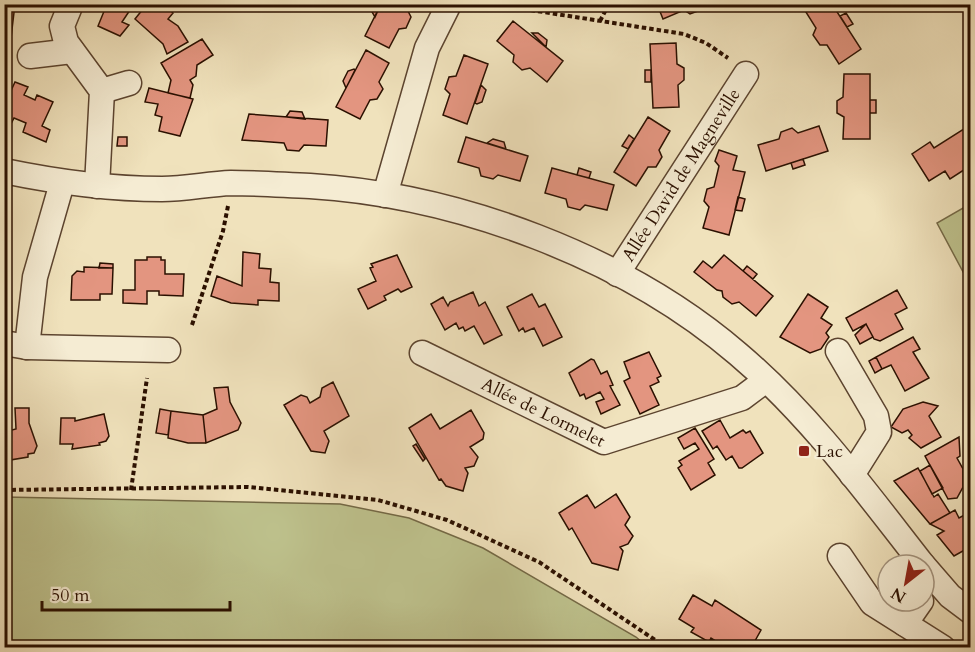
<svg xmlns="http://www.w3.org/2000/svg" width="975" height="652" font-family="Cardo,serif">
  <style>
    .green { fill: #bec28d; stroke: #746946; stroke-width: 1.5 }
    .building { fill: #e39580; stroke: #2b1000; stroke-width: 1.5 }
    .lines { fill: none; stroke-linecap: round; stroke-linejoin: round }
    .street-casing { stroke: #5c442f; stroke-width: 27 }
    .path { stroke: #2b1000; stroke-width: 4; stroke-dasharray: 4.5 3; stroke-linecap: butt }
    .street { stroke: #f5ecd3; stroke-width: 24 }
    .poi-dot { fill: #8f2418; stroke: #f5ecd3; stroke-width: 2 }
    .labels { text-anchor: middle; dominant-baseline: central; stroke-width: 4.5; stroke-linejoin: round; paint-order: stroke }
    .street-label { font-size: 18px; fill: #2b1000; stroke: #f5ecd3 }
    .poi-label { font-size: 18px; fill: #2b1000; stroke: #f5ecd3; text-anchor: start }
  </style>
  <rect width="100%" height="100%" fill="#f0e2bc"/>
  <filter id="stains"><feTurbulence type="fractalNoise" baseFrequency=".00333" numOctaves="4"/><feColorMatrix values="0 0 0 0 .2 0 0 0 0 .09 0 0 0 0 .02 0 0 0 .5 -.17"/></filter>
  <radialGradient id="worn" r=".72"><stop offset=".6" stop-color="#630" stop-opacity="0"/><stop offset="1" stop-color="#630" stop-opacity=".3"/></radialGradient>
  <path class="green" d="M970 204V285L937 223Z
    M5 497 340 504 409 518 483 548 636 637 648 647H5Z"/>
  <path class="building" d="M4 4H15L11 38H4Z
    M129 4 130 10 122 22 129 25 120 36 98 26 107 4Z
    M147 4H164L173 13 168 19 178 26 188 42 167 54 163 44 135 19Z
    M247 4H262L260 10Z
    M374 4H381L375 17 371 10Z
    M381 4H411L408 11 411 17 406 28 399 29 389 48 365 36Z
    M657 4H703L701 10 690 14 684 10 663 19Z
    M811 4H832L861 49 839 64 827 45H820L813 35 816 28 804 9Z
    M846 13 853 24 847 27 840 16Z
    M513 21 563 61 547 82 530 68 522 70 513 62 514 55 497 41Z
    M532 33H538L547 40 546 47Z
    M202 39 213 55 197 65 196 76 190 80 193 85 190 98 168 93 171 80 161 63Z
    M676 43 677 64 684 68V80L678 85 679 107 653 108 650 44Z
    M366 50 389 63 379 82 383 89 377 99 370 100 360 119 336 107Z
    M464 55 488 64 467 124 443 115 450 94 445 89 449 77 456 76Z
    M354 69 355 70 346 88 343 81 348 71Z
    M645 70H651V82H645Z
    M844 74H870V139H843L844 117 837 113V101L843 97Z
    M15 82 28 87 24 95 35 100 37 95 53 102 42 126 50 130 46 142 23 132 26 123 14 118 11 124 4 127V106Z
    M481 85 486 90 482 102 477 104 475 103Z
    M149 88 193 99 180 136 159 131 162 117 155 115 158 104 145 102Z
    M870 100H876V113H870Z
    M290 111 302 112 305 119 286 117Z
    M249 114 328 120 326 146 304 145 299 151 287 150 284 143 242 140Z
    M648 117 670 131 659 150 662 157 656 167H648L636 186 614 172Z
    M970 125V166L950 179 945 171 929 181 912 154 930 142 934 148Z
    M819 126 828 151 766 171 758 145 779 139 781 132 792 128 798 133Z
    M629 135 634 139 628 149 622 146Z
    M118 137H127V146H117Z
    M466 137 528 156 520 181 498 175 493 179 481 176 479 168 458 162Z
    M493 139 504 142 506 149 487 143Z
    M719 150 737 156 733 170 745 172 729 235 703 228 709 207 704 201 707 189 714 187 719 166 715 161Z
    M803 159 805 165 793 169 791 163Z
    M552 168 614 185 607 210 585 205 580 210 568 207 566 199 545 193Z
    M579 168 591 172 589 178 577 175Z
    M738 197 745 199 742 211 735 210Z
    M243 252 260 254 259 268 271 269 270 282 279 283V301L258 300V305L231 303 211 296 217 276 242 286Z
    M397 255 412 287 401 292 398 289 384 296 386 300 368 309 358 289 376 281 370 268 373 267 371 264Z
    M724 255 773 296 756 316 739 302 732 304 723 297 722 291 717 290 694 272 703 261 712 268Z
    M147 257H161V260H165V274H184L183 296 159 295V291H147V304L123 303V290H135V260H147Z
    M100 263 113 264V268H99Z
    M747 266 757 274 753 279 743 271Z
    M84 267 113 268 112 294H100V300H71L72 276 77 271 84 272Z
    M897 290 907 308 895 314 903 329 880 341 874 339 866 324 853 331 846 318Z
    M473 292 479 306 485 302 502 335 484 344 474 326 465 331 463 327 459 329 456 323 445 330 431 304 443 297 448 306 450 302Z
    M532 294 539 307 545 304 562 337 543 346 534 328 525 332 523 328 519 331 507 307Z
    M808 294 828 307 821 318 832 325 826 333 829 337 821 349 810 353 780 337Z
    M866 324 873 337 860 344 855 335Z
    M913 337 920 349 913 352 929 378 905 391 891 365 882 369 876 357Z
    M649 352 661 376 657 378 659 382 650 386 659 405 640 414 624 381 630 378 624 362Z
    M876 357 882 369 875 373 869 361Z
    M591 359 594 360 601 374 607 371 613 385 610 386 620 405 601 414 596 402 604 399 600 392 586 399 584 394 580 396 569 373Z
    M333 382 349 416 324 431 329 441 325 453 311 451 284 405 301 395 307 397 310 403 320 397 322 388Z
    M228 387 230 402 241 423 238 430 206 443 203 415 217 409 214 388Z
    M923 402 938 406 929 416 941 437 921 448 909 438 912 435 908 430 902 433 891 427 903 409Z
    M15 408H29V423L37 446 34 453 28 454V457L4 461V432L16 429Z
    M160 409 171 411 168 435 156 433Z
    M471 410 484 433 483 439 470 447 478 457 474 466 465 468 468 473 463 491 446 486 441 479 439 480 409 428 431 414 440 429Z
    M171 411 203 415 206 443H188L168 438Z
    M104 414 109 436 106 441 99 443 100 445 72 449 73 444H60L61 418H75V421Z
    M720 420 730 438 743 430 746 433 750 431 763 453 742 468H739L732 456 726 460 717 446 713 449 702 431Z
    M695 428 714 459 708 463 715 475 691 490 678 468 682 465 679 461 699 449 695 443 684 449 678 438Z
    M959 437 960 456 957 458 963 469V487L957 498 948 499 925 456Z
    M416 444 425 459 423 461 413 446Z
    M930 465 943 488 932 494 920 471Z
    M918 468 934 497 938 494 950 513 930 524 894 481Z
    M616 494 630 517 625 525 633 536 628 544 620 547 623 551 618 570 592 563 572 528 569 530 559 513 587 495 595 508Z
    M955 510 959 518 970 512V547L954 556 937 535 944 531 930 524Z
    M693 595 712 606 715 600 761 630 751 648H727L711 638 709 642 691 632 694 628 679 619Z"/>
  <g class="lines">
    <g class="street-casing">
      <g id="street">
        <path d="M71 4 62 26 66 42 102 91 97 186"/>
        <path d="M30 56 72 51"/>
        <path d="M102 91 129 83"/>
        <path d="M4 171C57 182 109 189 162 189 185 189 208 184 231 183 257 183 284 185 310 186 458 195 625 257 738 354 810 415 865 491 923 565"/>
        <path d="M385 195 427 48 449 4"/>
        <path id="s1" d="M617 274 746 74"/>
        <path d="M4 343 27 347 168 350"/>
        <path d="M27 347 35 277 62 183"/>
        <path d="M838 351 876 416 879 432 852 475"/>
        <path id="s2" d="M422 353 604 442 742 398 766 380"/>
        <path d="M840 556 872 603 943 648"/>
        <path d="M924 566 950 596 970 611"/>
        <path d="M905 624 921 601"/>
      </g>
    </g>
    <path class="path" d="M509 4 524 9 684 34 706 43 728 58
      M600 21 609 4
      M192 325 223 231 228 206
      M4 490 248 487 378 500 447 520 539 562 667 648
      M131 490 147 378"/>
    <use href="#street" class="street"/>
  </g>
  <rect class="poi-dot" x="798" y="445" width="12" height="12" rx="3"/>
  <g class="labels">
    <g class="street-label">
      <text stroke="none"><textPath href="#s1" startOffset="118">Allée David de Magneville</textPath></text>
      <text stroke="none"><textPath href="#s2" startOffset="135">Allée de Lormelet</textPath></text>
    </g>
    <g class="poi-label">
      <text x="816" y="451">Lac</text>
    </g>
  </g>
  <rect width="975" height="652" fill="none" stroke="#f0e2bc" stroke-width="24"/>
  <rect x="6" y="6" width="963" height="640" fill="none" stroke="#2b1000" stroke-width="3"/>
  <rect x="12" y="12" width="951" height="628" fill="none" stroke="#2b1000" stroke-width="1.5"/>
  <g transform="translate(906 583) rotate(211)"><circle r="28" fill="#f5ecd3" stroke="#a4947f" stroke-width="1.5"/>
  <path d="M0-4.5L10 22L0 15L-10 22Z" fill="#8f2418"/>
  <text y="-9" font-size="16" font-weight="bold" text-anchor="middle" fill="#2b1000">N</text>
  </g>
  <path d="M42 601v9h188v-9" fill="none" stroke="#2b1000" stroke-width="3"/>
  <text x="51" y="601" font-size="18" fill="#2b1000" stroke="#f5ecd3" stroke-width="4.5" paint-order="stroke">50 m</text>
  <rect width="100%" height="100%" filter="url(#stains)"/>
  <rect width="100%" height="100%" fill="url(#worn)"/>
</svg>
